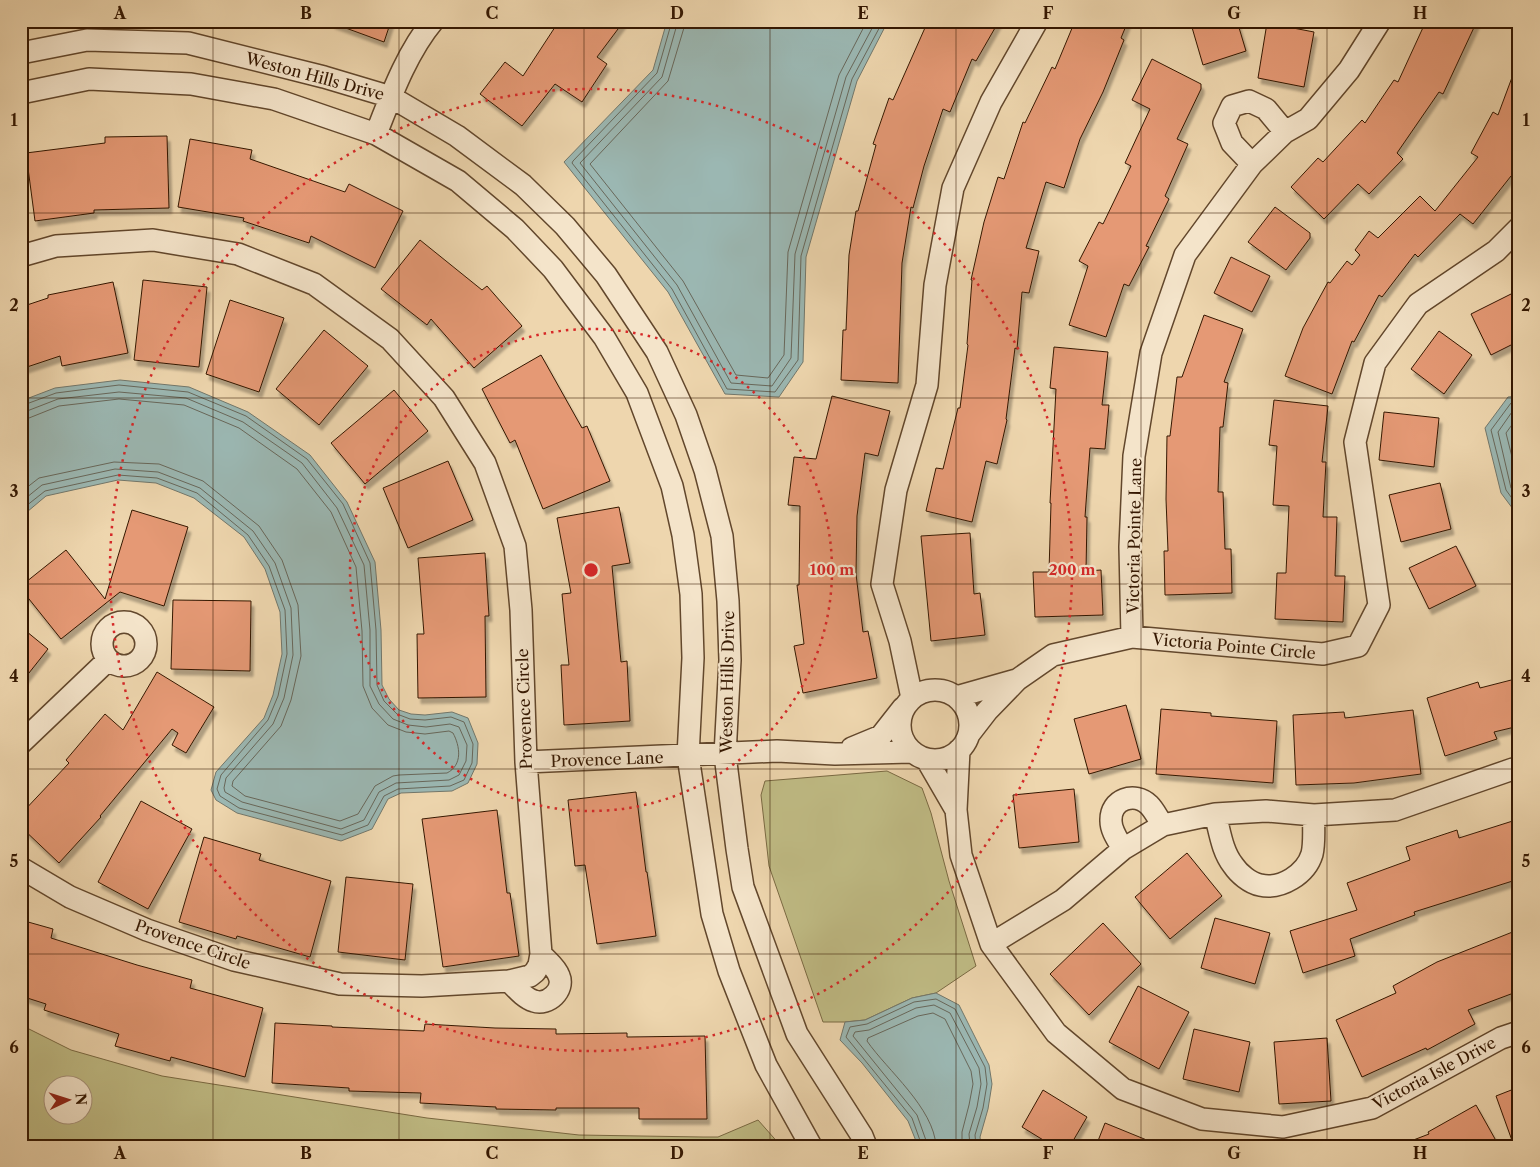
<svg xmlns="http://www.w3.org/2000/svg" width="1540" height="1167" font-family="'Libre Caslon Text',serif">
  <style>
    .green { fill: #c0bc85; stroke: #7a6a43; fill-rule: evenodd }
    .water { fill: #9bb7b2; stroke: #72776b }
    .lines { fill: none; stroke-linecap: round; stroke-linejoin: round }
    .shore { stroke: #68675a; stroke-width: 1 }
    .building { fill: #e59974; stroke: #341701; filter: url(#shadow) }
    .minor-casing { stroke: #62472c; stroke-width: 24 }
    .minor { stroke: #f4e4ca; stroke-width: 21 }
    .grid { fill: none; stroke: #341701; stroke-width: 1; stroke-opacity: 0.55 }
    .ring { fill: none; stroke: #d62828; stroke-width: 2.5; stroke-dasharray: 2.5 5 }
    .labels { text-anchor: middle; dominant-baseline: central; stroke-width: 4.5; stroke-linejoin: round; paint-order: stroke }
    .street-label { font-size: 16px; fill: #341701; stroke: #f4e4ca }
    .centre { fill: #d62828; stroke: #f4e4ca; stroke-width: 2.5 }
    .ring-label { font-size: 15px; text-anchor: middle; font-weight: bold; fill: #d62828; stroke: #f4e4ca; stroke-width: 4.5; stroke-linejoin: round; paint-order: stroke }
    .neatline { fill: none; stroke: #341701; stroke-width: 2 }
    .grid-label { font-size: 16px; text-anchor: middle; font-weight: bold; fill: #341701 }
  </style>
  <defs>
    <filter id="shadow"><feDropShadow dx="3" dy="5.5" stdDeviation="1" flood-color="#0004"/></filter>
  </defs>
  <rect width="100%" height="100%" fill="#eed6ae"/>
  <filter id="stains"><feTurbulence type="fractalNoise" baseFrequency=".004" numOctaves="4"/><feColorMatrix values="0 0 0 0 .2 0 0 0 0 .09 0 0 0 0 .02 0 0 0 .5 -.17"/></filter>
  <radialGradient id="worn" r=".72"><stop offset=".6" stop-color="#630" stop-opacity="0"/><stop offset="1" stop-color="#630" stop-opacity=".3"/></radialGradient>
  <path class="green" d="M887 771 922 788 931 813 949 881 976 966 936 993 912 998 865 1020 845 1022H823L769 866 761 795 765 781Z
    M21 1025 71 1050 162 1076 427 1118 579 1135 703 1137H718L758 1120 781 1146H21ZM52 1084H82V1114H52Z"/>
  <path class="water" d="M667 21H888L857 81 806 257 803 362 779 397 725 394 668 292 564 162 653 70Z
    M120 380 189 387 248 412 310 455 347 502 375 562 381 630 382 685 389 699 399 710 411 714 425 715 452 712 468 718 478 743 477 764 468 783 452 791 401 793 388 799 372 829 341 841 237 813 216 800 211 790 216 772 264 718 273 695 282 654 280 612 265 569 244 537 194 498 156 483 118 480 46 496 21 517V401L55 388Z
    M1519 396V517L1501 493 1485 428 1508 397Z
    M936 993 959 1005 989 1065 992 1084 988 1109 980 1137 981 1146H918L908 1121 862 1063 840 1040 845 1022 865 1020 912 998Z"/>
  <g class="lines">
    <path class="shore" d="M672 21 657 73 573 161 572 163 672 289 727 389 775 392 798 360 801 256 852 79 883 21
      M678 21 662 77 580 163 677 285 731 383 772 386 791 358 795 254 846 77 876 21
      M686 21 668 81 590 164 683 281 736 375 768 378 784 355 788 252 839 75 867 21
      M1519 401 1511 403 1491 430 1506 490 1519 508
      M21 406 56 393 119 385 188 392 246 416 307 459 343 504 370 563 376 630 377 685 384 701 397 714 410 719 425 720 451 717 464 722 473 744 472 763 464 780 450 786 398 789 384 796 368 825 342 835 239 808 220 796 217 789 221 775 268 720 278 696 287 654 285 610 269 566 248 535 197 493 157 478 118 475 45 491 21 510
      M1519 408 1514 409 1498 432 1511 488 1519 498
      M21 412 27 411 58 399 119 392 186 398 243 422 302 463 337 508 364 565 370 630V686L379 704 393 719 408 725 426 727 450 724 459 727 467 745 466 761 459 775 449 780 396 783 379 792 364 820 341 829 242 802 225 792 224 788 226 778 273 724 284 698 293 655 291 608 275 563 253 531 200 488 158 472 115 469 42 485 21 502
      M1519 415 1506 433 1519 485
      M21 419 29 418 59 406 119 399 184 405 239 428 297 469 331 512 356 567 362 631 363 686 372 708 388 725 406 732 425 734 449 731 453 733C460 746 463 765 447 773L399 775 393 776 375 786 358 814 340 821 245 796 232 786 233 781 281 726 291 700 301 656 298 605 282 560 259 526 203 481 159 464 114 462 39 478 21 492
      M922 1146 912 1118 846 1037 850 1027 867 1024 914 1002 936 999 955 1009 985 1067 987 1084 983 1108 975 1135 976 1146
      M928 1146 917 1115 853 1036 855 1032 869 1030 916 1008 934 1005 950 1013 979 1068 981 1084 977 1107 969 1134 970 1146
      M936 1146C934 1108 887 1070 867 1041L868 1038 918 1016 933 1013 945 1019 971 1071 973 1084 969 1105 962 1132V1146"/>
  </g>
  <path class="building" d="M332 21H391L384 42 332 23Z
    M559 21H624L597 57 607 64 582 102 555 84 522 126 480 94 505 62 523 76Z
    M928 21H999L976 61 972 59 950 112 943 109 924 166 913 208 911 207 902 263 898 383 841 380 843 330H846L849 255 856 211H858L876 145 873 144 889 98 893 100Z
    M1075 21H1128L1121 38 1124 40 1103 92 1080 139 1064 188 1046 182 1026 248 1039 251 1029 293 1022 292 1017 349 1015 348 1006 419 1007 420 997 464 986 461 972 522 926 511 936 468 943 469 958 408H960L968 345 967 344 972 280H971L984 222 998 177 1004 179 1023 122 1025 123 1052 67 1055 69Z
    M1201 21H1237L1246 51 1203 65 1191 24Z
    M1426 21H1477L1443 94 1439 92 1397 153 1403 159 1369 194 1358 184 1324 219 1291 187 1318 158 1323 162 1362 120 1365 123 1394 80 1398 82Z
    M1267 23 1314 32 1304 87 1258 78Z
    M1152 59 1201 84V89L1177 139 1188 144 1165 196 1169 199 1146 246 1149 247 1129 286 1124 284 1106 337 1069 325 1088 266 1079 261 1099 222 1103 224 1131 166 1125 163 1150 109 1132 100Z
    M1517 64H1519V180L1511 176 1473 224 1460 214 1418 257 1415 254 1382 297 1379 295 1354 342 1352 341 1332 394 1285 376 1303 328 1328 282 1330 283 1347 261 1352 265 1360 255 1355 250 1369 231 1378 238 1420 196 1435 211 1478 157 1471 153 1493 112 1498 115Z
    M167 136 169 208 94 210V213L35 221 26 153 105 143V137Z
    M190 139 252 150 250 159 345 192 349 184 403 211 375 268 311 236 309 243 243 221 244 218 178 207Z
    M1275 207 1310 233V238L1286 270 1248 242Z
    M420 240 482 290 487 286 522 326 474 368 431 319 427 325 381 289Z
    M1231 257 1270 276 1252 312 1214 293Z
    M143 280 207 287 199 367 134 360Z
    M113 282 128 353 62 366 60 356 21 369V307L48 298V295Z
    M1519 290V341L1491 355 1471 314Z
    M230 300 284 318 259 392 206 374Z
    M1204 315 1243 329 1224 382 1228 383 1223 427H1220L1218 492H1223L1225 549H1231L1232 593 1165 595 1164 551H1168L1166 499 1167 436H1170L1177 377H1182Z
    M324 330 368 366 319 425 276 389Z
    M1439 331 1472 355 1444 394 1411 369Z
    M1054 347 1108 352 1102 405H1109L1105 449 1090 448 1085 517H1087L1086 571 1101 570 1103 615 1035 617 1033 572H1049L1051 503H1050L1056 389 1050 388Z
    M541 355 582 428 587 426 610 481 543 509 515 440 510 443 482 389Z
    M394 390 428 431 365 484 331 443Z
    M832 396 890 411 878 456 865 453 857 516 856 574 863 632 868 631 877 678 803 693 794 646 804 644 797 585H799L800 506 788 505 794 457 816 459Z
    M1274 400 1328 406 1322 462H1326L1323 517H1337L1335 576H1345L1343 622 1275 619 1277 573H1286L1289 506 1273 505 1277 446 1269 445Z
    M1384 412 1439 418 1434 467 1379 460Z
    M448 461 473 520 408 548 383 488Z
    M1440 483 1451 529 1401 542 1389 495Z
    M619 507 630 563 612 566 621 662 627 661 630 721 564 725 561 665H569L562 594 571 593 557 518Z
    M132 510 188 527 164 606 120 592 61 639 21 589V586L66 550 105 599Z
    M970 533 974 594 980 593 985 635 931 641 921 536Z
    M1456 546 1476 586 1429 609 1409 568Z
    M485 553 489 616H485L486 697 418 698 417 634H424L418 558Z
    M173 600 251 601 250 671 171 669Z
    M21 627 48 649 21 683Z
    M157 672 214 707 186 753 172 745 178 733 172 729 100 816 101 817 59 863 21 827V814L69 763 66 760 105 714 123 730Z
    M1519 678V726L1494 732 1497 739 1445 756 1427 698 1478 682 1480 688Z
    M1126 705 1141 759 1089 774 1074 719Z
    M1161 709 1211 713V716L1277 721 1273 783 1156 774Z
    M1413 710 1421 774 1354 783 1296 785 1293 715 1344 712 1345 718Z
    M1074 789 1079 842 1019 848 1013 795Z
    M636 792 646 872H647L656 936 597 944 585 865 575 866 568 800Z
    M141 801 192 829 148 909 98 882Z
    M497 810 507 893H510L519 956 443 967 422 819Z
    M1519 819V879L1414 912 1415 915 1350 939 1355 956 1303 973 1290 931 1357 910 1347 883 1410 860 1406 847 1457 830 1459 838Z
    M204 837 261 854 259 860 331 881 310 957 237 936 236 939 179 922Z
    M1187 853 1222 896 1170 939 1135 897Z
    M346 877 413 884 405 960 338 952Z
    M1215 918 1270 933 1255 984 1201 968Z
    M21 920 53 929 51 938 137 965 192 980 190 988 263 1008 245 1077 171 1057 170 1061 115 1046 119 1034 44 1010 46 1004 21 996Z
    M1103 923 1141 964 1089 1015 1050 974Z
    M1515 931 1519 940V991L1468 1010 1475 1024 1427 1050 1426 1048 1362 1077 1336 1020 1396 993 1393 986 1437 962Z
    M1138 986 1189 1012 1159 1069 1109 1042Z
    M275 1023 332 1026V1027L424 1031 425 1024 495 1028 556 1029V1034L627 1033V1037L705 1036 707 1119H639V1108H556V1110L496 1109V1107L420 1103 421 1093 349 1091V1088L272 1083Z
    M1194 1029 1250 1042 1239 1092 1183 1079Z
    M1327 1038 1331 1101 1279 1104 1274 1042Z
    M1519 1087V1146H1514L1496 1096Z
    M1043 1090 1087 1117 1070 1146H1053L1022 1127Z
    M1476 1105 1499 1146H1403V1144L1429 1134 1428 1132Z
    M1105 1123 1159 1145V1146H1096Z"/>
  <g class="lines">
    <g class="minor-casing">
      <path id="minor" d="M21 53 87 40 188 43 324 77 391 97 457 136 523 185 565 226 606 275 657 352 686 415 705 470 722 536 728 601 730 660 725 755 737 849 743 887 797 1034 862 1136 866 1146
        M21 93 89 79 191 84 274 99 376 134 458 181 515 229 553 269 604 337 637 393 672 486 683 535 691 594 693 658 688 756 712 914 729 971 766 1065 811 1146
        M376 134C391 96 407 52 433 21
        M1252 164 1232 143 1224 123 1232 106 1249 101 1266 109 1285 132
        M21 256 56 246 153 240 238 254 314 284 390 339 444 398 485 463 515 546 521 610 526 762 541 954 539 965 535 972 530 976 509 981 422 986 340 984 234 960 147 930 70 897 21 868
        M102 644a22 22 0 1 1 44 0a22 22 0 1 1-44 0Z
        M1132 637 1130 547 1134 456 1151 353 1185 255 1252 164 1285 132 1308 119 1349 70 1380 21
        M900 725a35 35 0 1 1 70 0a35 35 0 1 1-70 0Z
        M956 697 1016 680
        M912 698 900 641 882 584 896 490 927 385 935 285 953 188 991 102 1037 21
        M970 733 987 711 1017 680 1053 655 1132 637 1323 654 1358 646 1379 605 1355 442 1375 363 1418 304 1496 251 1519 228
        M21 743 108 660
        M852 748 881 736 903 708
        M959 750 956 810 961 855 991 944 1056 1033 1123 1089 1202 1119 1283 1127 1372 1108 1501 1038 1519 1032
        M927 760 956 810
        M526 762 777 751 835 754 911 752
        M1215 814C1220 832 1222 851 1233 865 1239 874 1250 883 1260 885 1281 890 1306 874 1312 854 1315 842 1313 827 1314 815
        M1123 849C1118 840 1111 831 1111 821 1110 799 1135 791 1149 805 1155 811 1158 819 1163 825
        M991 944 1063 900 1123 849 1163 825 1215 814 1266 811 1314 815 1395 810 1513 769H1519
        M509 981C516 988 524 998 534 1001 548 1006 565 990 559 976 556 967 547 961 541 954"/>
    </g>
    <use href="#minor" class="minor"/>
  </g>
  <path class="grid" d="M213 21V1146M399 21V1146M584 21V1146M770 21V1146M956 21V1146M1141 21V1146M1327 21V1146M21 213H1519M21 398H1519M21 584H1519M21 769H1519M21 954H1519"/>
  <g class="ring">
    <circle cx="591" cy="570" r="241"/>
    <circle cx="591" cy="570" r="481"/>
  </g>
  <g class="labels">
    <g class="street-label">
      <text transform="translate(315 76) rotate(15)">Weston Hills Drive</text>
      <text transform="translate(1134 536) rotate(-89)">Victoria Pointe Lane</text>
      <text transform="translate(1234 646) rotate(5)">Victoria Pointe Circle</text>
      <text transform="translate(727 682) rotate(-89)">Weston Hills Drive</text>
      <text transform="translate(524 709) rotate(-92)">Provence Circle</text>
      <text transform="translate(607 759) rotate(-2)">Provence Lane</text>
      <text transform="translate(193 944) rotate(19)">Provence Circle</text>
      <text transform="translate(1434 1073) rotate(-28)">Victoria Isle Drive</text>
    </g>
  </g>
  <circle cx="591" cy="570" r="8" class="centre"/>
  <g class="ring-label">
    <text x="832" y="575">100 m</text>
    <text x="1072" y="575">200 m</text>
  </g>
  <rect width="1540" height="1167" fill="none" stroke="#eed6ae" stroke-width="55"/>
  <g transform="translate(68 1100) rotate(86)"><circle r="24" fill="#f4e4ca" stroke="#a7927a"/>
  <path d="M0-4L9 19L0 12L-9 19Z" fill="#8f2418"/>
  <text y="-8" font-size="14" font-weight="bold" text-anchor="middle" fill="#341701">N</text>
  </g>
  <rect x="28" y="28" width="1484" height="1112" class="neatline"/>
  <g class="grid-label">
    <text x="120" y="19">A</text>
    <text x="306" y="19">B</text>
    <text x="492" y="19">C</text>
    <text x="677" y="19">D</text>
    <text x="863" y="19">E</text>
    <text x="1048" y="19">F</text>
    <text x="1234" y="19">G</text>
    <text x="1420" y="19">H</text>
    <text x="14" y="126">1</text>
    <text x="1526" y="126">1</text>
    <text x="14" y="311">2</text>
    <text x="1526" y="311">2</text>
    <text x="14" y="497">3</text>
    <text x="1526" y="497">3</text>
    <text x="14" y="682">4</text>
    <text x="1526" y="682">4</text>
    <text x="14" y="867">5</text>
    <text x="1526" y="867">5</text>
    <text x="14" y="1053">6</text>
    <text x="1526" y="1053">6</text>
    <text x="120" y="1159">A</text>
    <text x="306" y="1159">B</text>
    <text x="492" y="1159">C</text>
    <text x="677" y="1159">D</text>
    <text x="863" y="1159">E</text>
    <text x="1048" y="1159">F</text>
    <text x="1234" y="1159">G</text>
    <text x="1420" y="1159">H</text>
  </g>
  <rect width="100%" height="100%" filter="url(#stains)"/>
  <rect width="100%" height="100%" fill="url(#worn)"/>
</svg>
